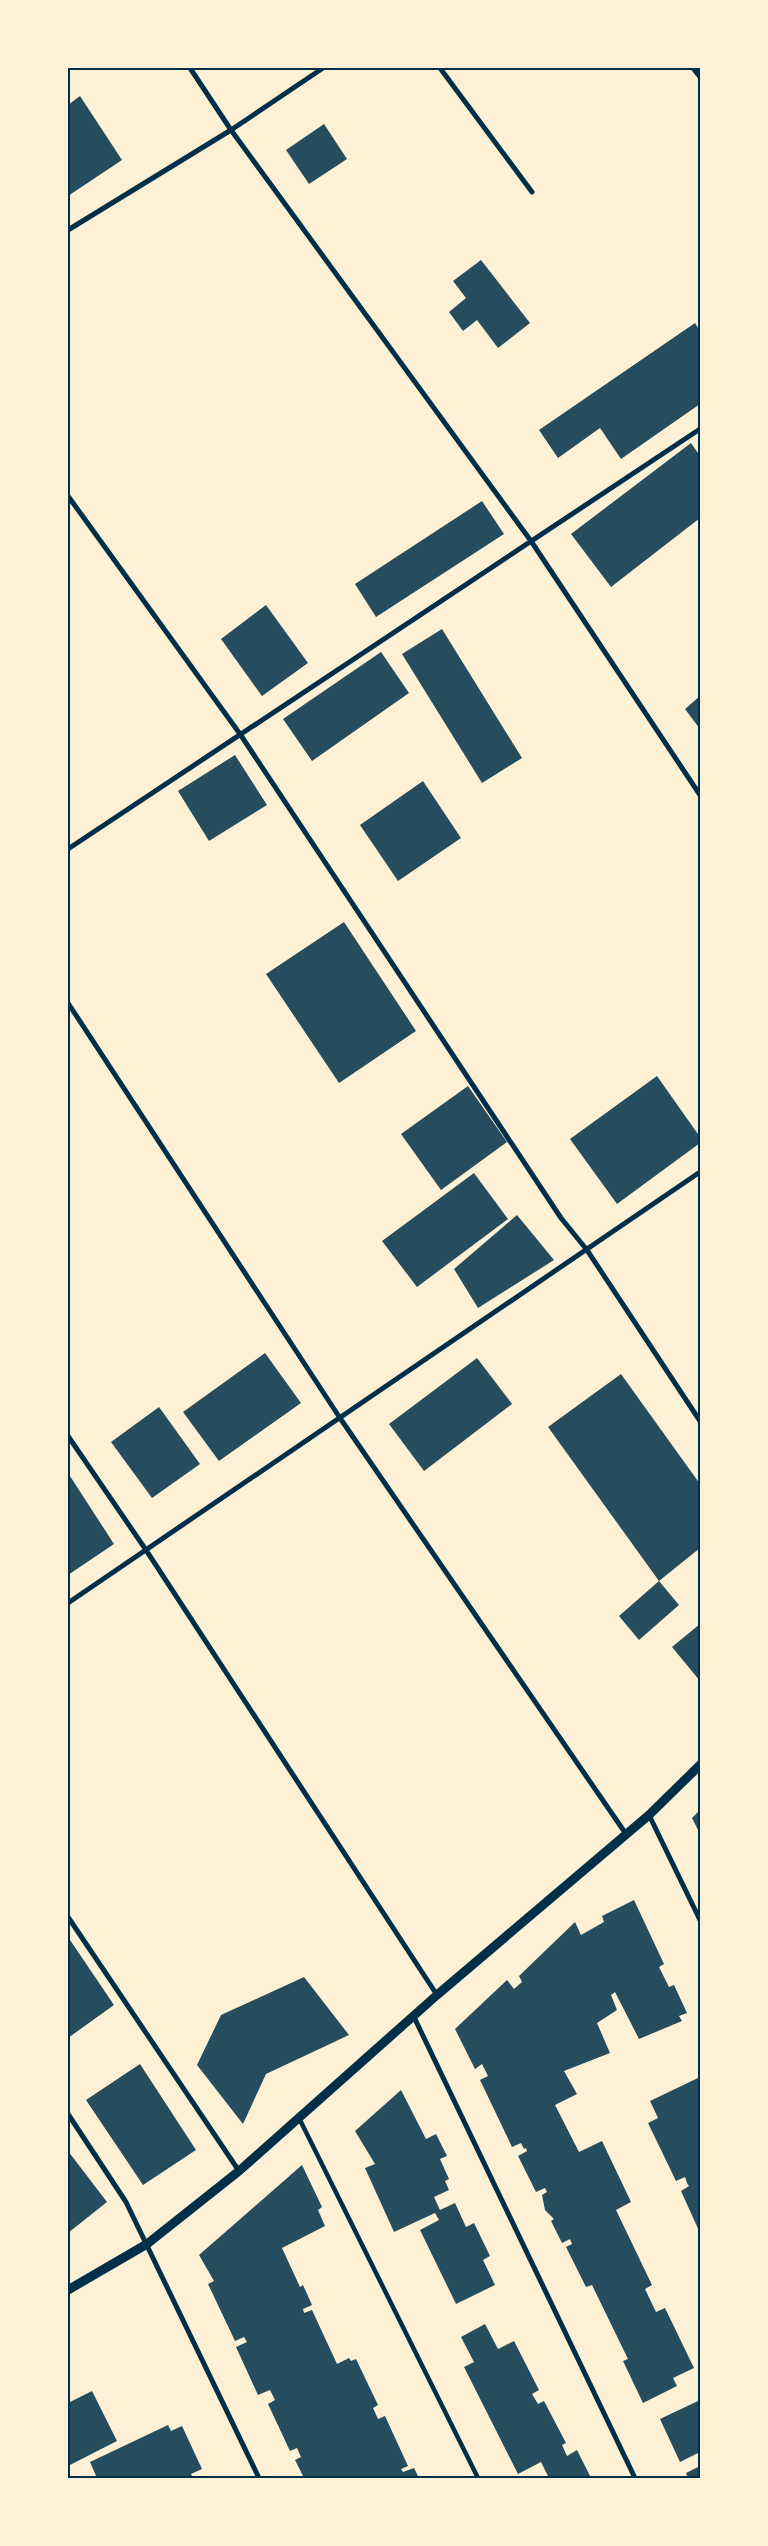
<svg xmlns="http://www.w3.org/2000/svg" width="768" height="2546" font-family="Helvetica,sans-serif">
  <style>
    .building { fill: #264d5e }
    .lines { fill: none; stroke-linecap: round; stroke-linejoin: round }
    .pedestrian { stroke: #003049; stroke-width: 4.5 }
    .minor { stroke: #003049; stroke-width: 5 }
    .tertiary { stroke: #003049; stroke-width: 9 }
    .neatline { fill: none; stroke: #003049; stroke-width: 2 }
  </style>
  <rect width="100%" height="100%" fill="#fdf0d5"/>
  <path class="building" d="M80 96 122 160 68 196V105Z
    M324 124 347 159 309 184 286 150Z
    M481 260 530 323 498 348 477 320 463 331 449 312 466 298 453 281Z
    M695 323 700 331V404L621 459 600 428 558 458 539 430Z
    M691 443 700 456V518L611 587 571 534Z
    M482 501 504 534 376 617 355 584Z
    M266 605 308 663 262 696 221 639Z
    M442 629 522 758 482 783 402 654Z
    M381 652 409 693 312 761 283 719Z
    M700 696V729L685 709Z
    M235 755 267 805 209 841 178 791Z
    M423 781 461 838 398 881 360 825Z
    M344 922 416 1031 339 1083 266 974Z
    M657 1076 700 1137V1143L617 1204 570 1139Z
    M468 1086 507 1142 441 1190 401 1134Z
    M474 1173 508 1219 417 1287 382 1241Z
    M517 1215 554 1260 478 1308 454 1269Z
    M265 1353 301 1403 219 1461 183 1412Z
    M477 1358 512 1404 424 1471 389 1424Z
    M621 1374 700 1484V1548L659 1581 548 1427Z
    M159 1407 200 1464 152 1498 111 1442Z
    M68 1473 114 1544 68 1575Z
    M659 1581 679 1605 639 1640 619 1616Z
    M700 1624V1681L672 1647Z
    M700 1810V1834L692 1818Z
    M634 1900 664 1964 659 1967 669 1987 674 1985 687 2013 679 2016 682 2021 639 2039 615 1992 611 1995 617 2010 597 2023 610 2053 564 2071 577 2094 555 2105 579 2152 602 2141 631 2202 616 2210 652 2285 645 2289 656 2312 665 2308 694 2368 673 2378 677 2386 643 2403 623 2361 628 2359 592 2285 586 2287 566 2247 572 2244 570 2239 562 2243 551 2221 554 2219 545 2210 542 2195 547 2192 545 2188 536 2192 518 2156 527 2151 526 2148 524 2149 521 2143 512 2147 480 2080 488 2076 482 2064 475 2069 455 2029 507 1980 514 1989 522 1982 519 1976 575 1922 581 1935 604 1922 602 1916Z
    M68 1937 114 2005 68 2038Z
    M304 1977 349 2035 266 2074 243 2124 197 2065 221 2015Z
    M140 2064 196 2150 143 2185 86 2100Z
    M700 2077V2233L681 2191 689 2186 687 2183 685 2177 676 2181 648 2123 658 2118 650 2101Z
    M401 2090 426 2139 436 2134 447 2156 440 2159 449 2179 445 2181 449 2190 434 2197 440 2210 455 2203 466 2227 474 2223 490 2256 483 2260 495 2285 456 2304 420 2230 439 2220 435 2213 394 2232 365 2168 375 2164 355 2131Z
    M68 2151 107 2202 68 2233Z
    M302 2165 322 2207 318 2210 325 2226 282 2248 300 2287 303 2285 312 2305 303 2309 304 2313 312 2310 337 2364 349 2358 351 2361 356 2359 378 2405 373 2408 378 2419 385 2416 408 2466 401 2469 403 2472 414 2468 419 2478H304L295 2460 301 2457 297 2448 290 2451 268 2404 275 2400 270 2390 258 2395 236 2347 247 2342 244 2337 235 2341 208 2284 214 2281 199 2255Z
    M485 2324 498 2349 514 2341 539 2390 532 2394 538 2404 544 2401 566 2443 562 2445 567 2456 577 2450 591 2478H549L541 2462 518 2474 464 2367 474 2362 461 2337Z
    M92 2391 117 2441 68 2466V2403Z
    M700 2400V2452L680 2462 660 2419Z
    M168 2425 171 2431 182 2426 202 2469 191 2474 193 2478H97L90 2462Z
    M700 2466V2478H688L686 2473Z"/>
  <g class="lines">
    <path class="pedestrian" d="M299 2118 478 2478"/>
    <path class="minor" d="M190 68 231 130 531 541 700 795
      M440 68 532 192
      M693 68 700 77
      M68 230 231 130 323 68
      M68 496 240 734 561 1218 587 1250 700 1421
      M68 849 700 429
      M68 1003 340 1418 626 1834
      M68 1436 146 1550 437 1995
      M68 1603 700 1172
      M649 1815 700 1920
      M68 1917 239 2171
      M414 2017 635 2478
      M68 2114 126 2202 259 2478"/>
    <path class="tertiary" d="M68 2290 147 2244 239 2171 437 1995 649 1815 700 1765"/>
  </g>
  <rect width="768" height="2546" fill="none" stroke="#fdf0d5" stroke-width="138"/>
  <rect x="69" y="69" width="630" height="2408" class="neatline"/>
</svg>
